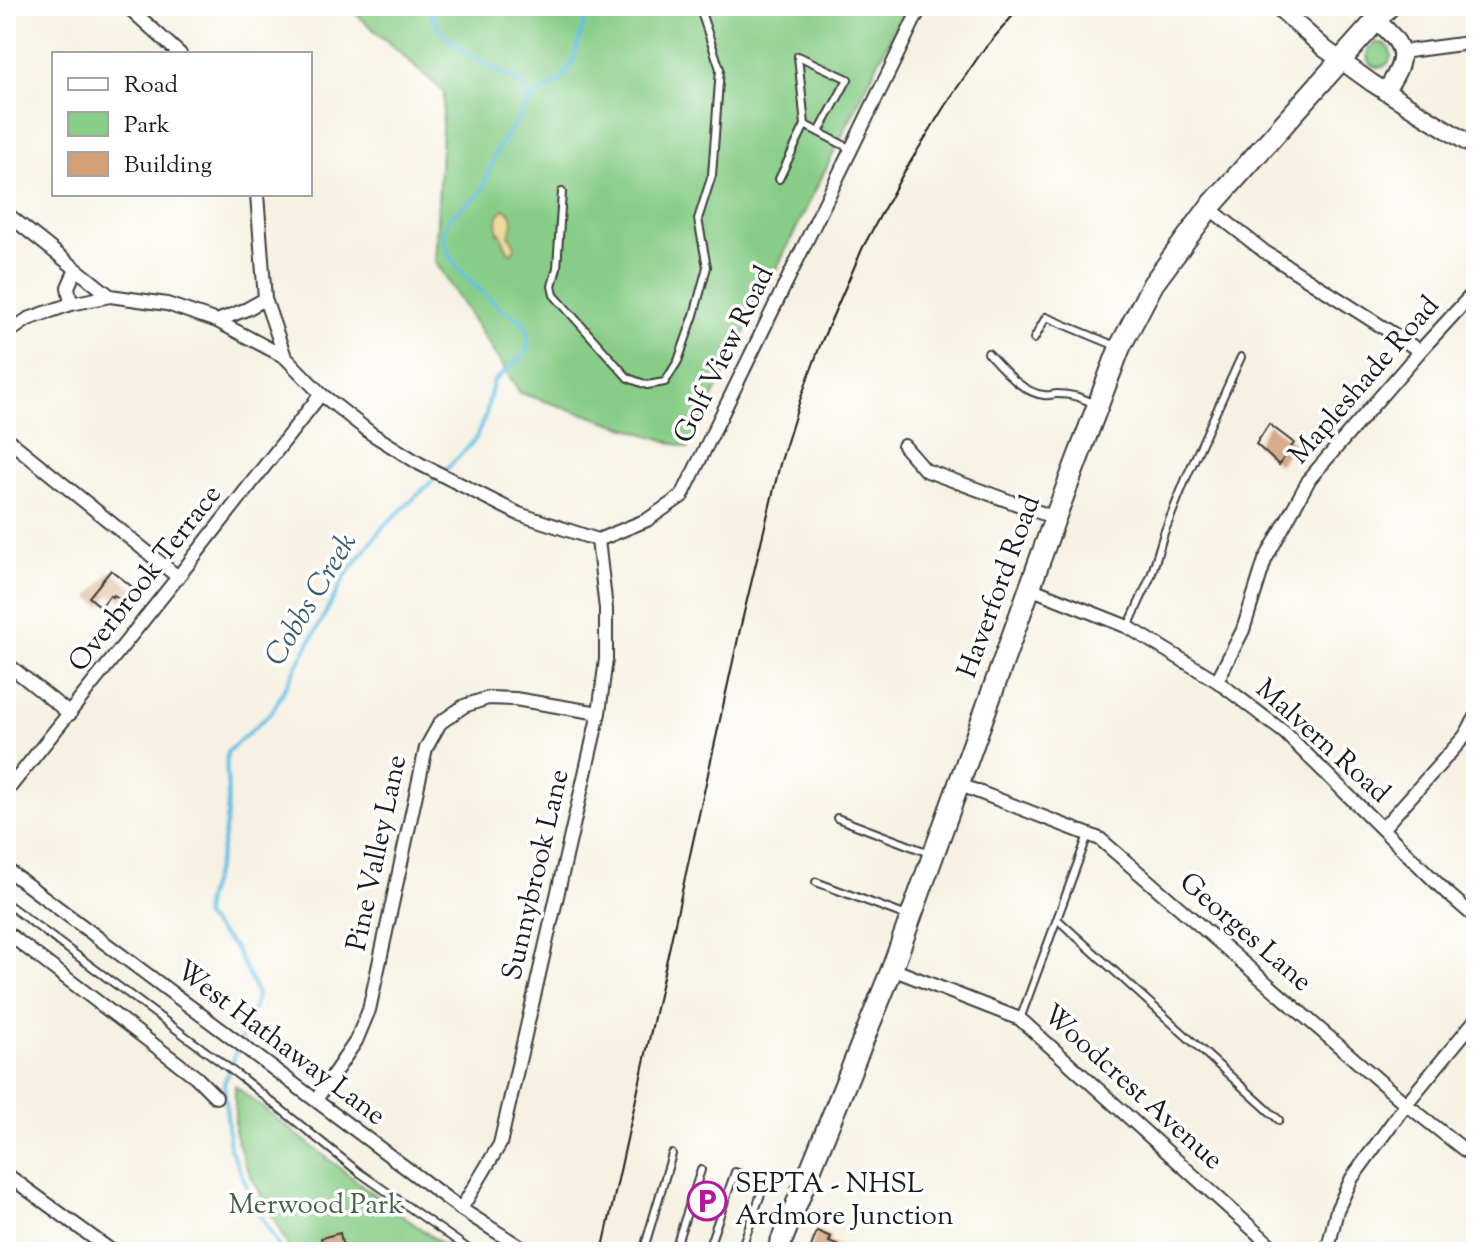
<svg xmlns="http://www.w3.org/2000/svg" width="1482" height="1258" font-family="'Sorts Mill Goudy',serif">
  <style>
    .green { fill: #88cd87; stroke: #527452; stroke-width: 2 }
    .sand { fill: #eeda9e; stroke: #857b5d; stroke-width: 2 }
    .lines { fill: none; stroke-linecap: round; stroke-linejoin: round }
    .stream { stroke: #66c0e4; stroke-width: 4 }
    .building { fill: #d3a078 }
    .service-casing { stroke: #3d3c3a; stroke-width: 10 }
    .minor-casing { stroke: #3d3c3a; stroke-width: 16 }
    .tertiary-casing { stroke: #3d3c3a; stroke-width: 20 }
    .primary-casing { stroke: #3d3c3a; stroke-width: 24 }
    .service { stroke: #fff; stroke-width: 6 }
    .minor { stroke: #fff; stroke-width: 12 }
    .tertiary { stroke: #fff; stroke-width: 16 }
    .primary { stroke: #fff; stroke-width: 20 }
    .tram { stroke: #1c1c1c; stroke-width: 2 }
    .labels { text-anchor: middle; dominant-baseline: central; stroke-width: 7; stroke-linejoin: round; paint-order: stroke }
    .street-label { font-size: 28px; fill: #1c1c1c; stroke: #fff }
    .poi-label { font-size: 28px; fill: #1c1c1c; stroke: #fff; text-anchor: start }
    .park-label { font-size: 28px; fill: #476347; stroke: #fff }
    .water-label { font-size: 30px; font-style: italic; fill: #3a5e6c; stroke: #fff }
  </style>
  <rect width="100%" height="100%" fill="#fff"/>
  <filter id="ink" filterUnits="userSpaceOnUse"><feTurbulence type="fractalNoise" baseFrequency=".0125" numOctaves="2"/><feDisplacementMap in="SourceGraphic" scale="16" xChannelSelector="R" yChannelSelector="G"/><feConvolveMatrix kernelMatrix="1 2 1 2 8 2 1 2 1" color-interpolation-filters="sRGB"/></filter>
  <filter id="wash" filterUnits="userSpaceOnUse"><feTurbulence type="fractalNoise" baseFrequency=".006" numOctaves="4" result="noise"/><feDisplacementMap in="SourceGraphic" scale="32" xChannelSelector="R" yChannelSelector="G"/><feGaussianBlur stdDeviation="1.8" result="paint"/><feColorMatrix in="noise" values="0 0 0 0 0 0 0 0 0 0 0 0 0 0 0 0 0 1.4 0 .05"/><feComposite in="paint" operator="in"/></filter>
  <g filter="url(#wash)">
    <rect width="100%" height="100%" fill="#f6f1e2"/>
    <path class="green" d="M347 6H906L688 448 520 393 435 261 444 92Z
      M1367 55a12 12 0 1 1 24 0a12 12 0 1 1-24 0Z
      M235 1086 382 1201 453 1252H291L247 1168 235 1134Z"/>
    <path class="sand" d="M504 209 510 212C515 220 513 227 509 235L515 245V249L511 253 508 252 500 233H498C497 223 495 215 504 209Z"/>
    <g class="lines">
      <path class="stream" d="M428 6C441 46 483 63 518 81 526 87 528 92 528 103
        M780 6H807
        M444 472 475 440 486 414 493 382 526 353 528 343 527 330 523 322 500 308 466 277 452 260 444 240V230L450 217 476 197 482 190 498 148 528 103 543 91 561 81 573 61 589 6
        M282 1252 258 1211 230 1148 224 1083 254 1007 257 995 254 987 235 948 204 917C204 898 213 881 218 863 223 848 225 830 227 814 230 793 225 773 227 752L272 712 346 575 382 528 437 477"/>
    </g>
    <g id="blocks">
      <path class="building" d="M1269 424 1294 443 1279 465 1256 444Z
        M111 570 136 590 125 603 114 595 112 597 110 595 101 607 89 597Z
        M817 1231 831 1237 829 1242 853 1252H809Z
        M340 1233 344 1252H324L321 1238Z"/>
    </g>
  </g>
  <g filter="url(#ink)">
    <use href="#blocks" fill-opacity="0" stroke="#3d3c3a" stroke-width="2"/>
    <g class="lines">
      <g class="service-casing">
        <path id="service" d="M805 125 798 56 848 79 819 132
          M779 179 805 125 851 149
          M562 192 557 268 552 286 554 295 628 378 647 385 665 382 678 361 694 315 707 267 698 219 712 175 720 69 699 6
          M1034 339 1046 317 1116 346
          M988 353C1002 368 1022 393 1044 395 1049 396 1053 394 1057 394 1071 394 1082 397 1094 404
          M1128 627 1151 576 1164 533 1187 476 1241 357
          M837 818 929 853
          M816 882 907 916
          M6 903 242 1078 360 1173 473 1252
          M1057 919 1279 1120
          M1020 1019 1088 835
          M643 1252 672 1154
          M674 1252 701 1170
          M707 1252 735 1172 765 1183 740 1252"/>
      </g>
      <g class="minor-casing">
        <path id="minor" d="M127 6 180 54
          M1401 52 1476 42
          M257 194 265 299 285 357 321 394 372 434 420 464 519 514 598 540 647 520 682 496 921 6
          M1209 208 1265 252 1420 351
          M6 213 110 296
          M71 304 68 287 76 269
          M217 321 247 309 265 299
          M6 334 28 319 71 304 110 296 167 304 217 321 285 357
          M6 438 178 577
          M904 446 925 470 1055 518
          M1030 588 1128 627 1217 681 1285 733 1446 892 1476 918
          M6 663 70 714
          M1217 681 1243 630 1265 560 1310 478 1420 351 1476 290
          M958 784 1100 839 1406 1104 1476 1159
          M6 792 178 577 321 394
          M1382 829 1465 736 1476 717
          M6 869 461 1209 528 1252
          M6 932 196 1077 216 1097
          M892 969 1020 1019 1278 1252
          M316 1100 356 1041 369 1010 426 748 440 723 464 706 488 698 515 699 599 713
          M6 1174 113 1252
          M461 1209 500 1144 599 713 606 659V609L598 540
          M1327 1252 1337 1210 1352 1178 1406 1104 1476 1019"/>
      </g>
      <g class="tertiary-casing">
        <path id="tertiary" d="M1277 6 1325 49 1372 83 1476 148
          M1376 20C1408 48 1408 57 1385 92"/>
      </g>
      <g class="primary-casing">
        <path id="primary" d="M777 1252 892 969 1055 518 1120 347 1153 284 1209 208 1389 6"/>
      </g>
      <use href="#service" class="service"/>
      <use href="#minor" class="minor"/>
      <use href="#tertiary" class="tertiary"/>
      <use href="#primary" class="primary"/>
      <path class="tram" d="M602 1252 741 625 780 464 800 400 821 343 863 247 903 174 944 107 981 53 1021 6"/>
    </g>
  </g>
  <defs>
    <g id="parking-ring" transform="scale(2)"><circle r="9.5" fill="#fff" stroke="#b5179e" stroke-width="1.5"/><path d="M-3.5-5.5H1a3.5 3.5 0 0 1 0 7H-1V5.5H-3.5ZM-1-3.4V-.6H.8a1.4 1.4 0 0 0 0-2.8Z" fill="#b5179e"/></g>
  </defs>
  <g fill-rule="evenodd">
    <use href="#parking-ring" x="707" y="1201"/>
  </g>
  <g class="labels">
    <g class="street-label">
      <text transform="translate(725 355) rotate(-64)">Golf View Road</text>
      <text transform="translate(1365 381) rotate(-49)">Mapleshade Road</text>
      <text transform="translate(146 579) rotate(-52)">Overbrook Terrace</text>
      <text transform="translate(1000 587) rotate(-70)">Haverford Road</text>
      <text transform="translate(1322 742) rotate(42)">Malvern Road</text>
      <text transform="translate(378 853) rotate(-78)">Pine Valley Lane</text>
      <text transform="translate(537 875) rotate(-77)">Sunnybrook Lane</text>
      <text transform="translate(1245 933) rotate(41)">Georges Lane</text>
      <text transform="translate(280 1044) rotate(37)">West Hathaway Lane</text>
      <text transform="translate(1132 1088) rotate(42)">Woodcrest Avenue</text>
    </g>
    <g class="poi-label">
      <text x="735" y="1185">SEPTA - NHSL<tspan x="735" dy="32">Ardmore Junction</tspan></text>
    </g>
    <g class="park-label">
      <text x="316" y="1206">Merwood Park</text>
    </g>
    <g class="water-label">
      <text transform="translate(312 600) rotate(-59)">Cobbs Creek</text>
    </g>
  </g>
  <rect width="1482" height="1258" fill="none" stroke="#fff" stroke-width="32"/>
  <rect x="52" y="52" width="260" height="144" fill="#ffffff" stroke="#a4a4a4" stroke-width="2"/>
  <rect x="68" y="78" width="40" height="12" fill="#ffffff" stroke="#a4a4a4" stroke-width="2"/>
  <text x="124" y="92" font-size="24" fill="#1c1c1c">Road</text>
  <rect x="68" y="112" width="40" height="24" fill="#88cd87" stroke="#a4a4a4" stroke-width="2"/>
  <text x="124" y="132" font-size="24" fill="#1c1c1c">Park</text>
  <rect x="68" y="152" width="40" height="24" fill="#d3a078" stroke="#a4a4a4" stroke-width="2"/>
  <text x="124" y="172" font-size="24" fill="#1c1c1c">Building</text>
</svg>
